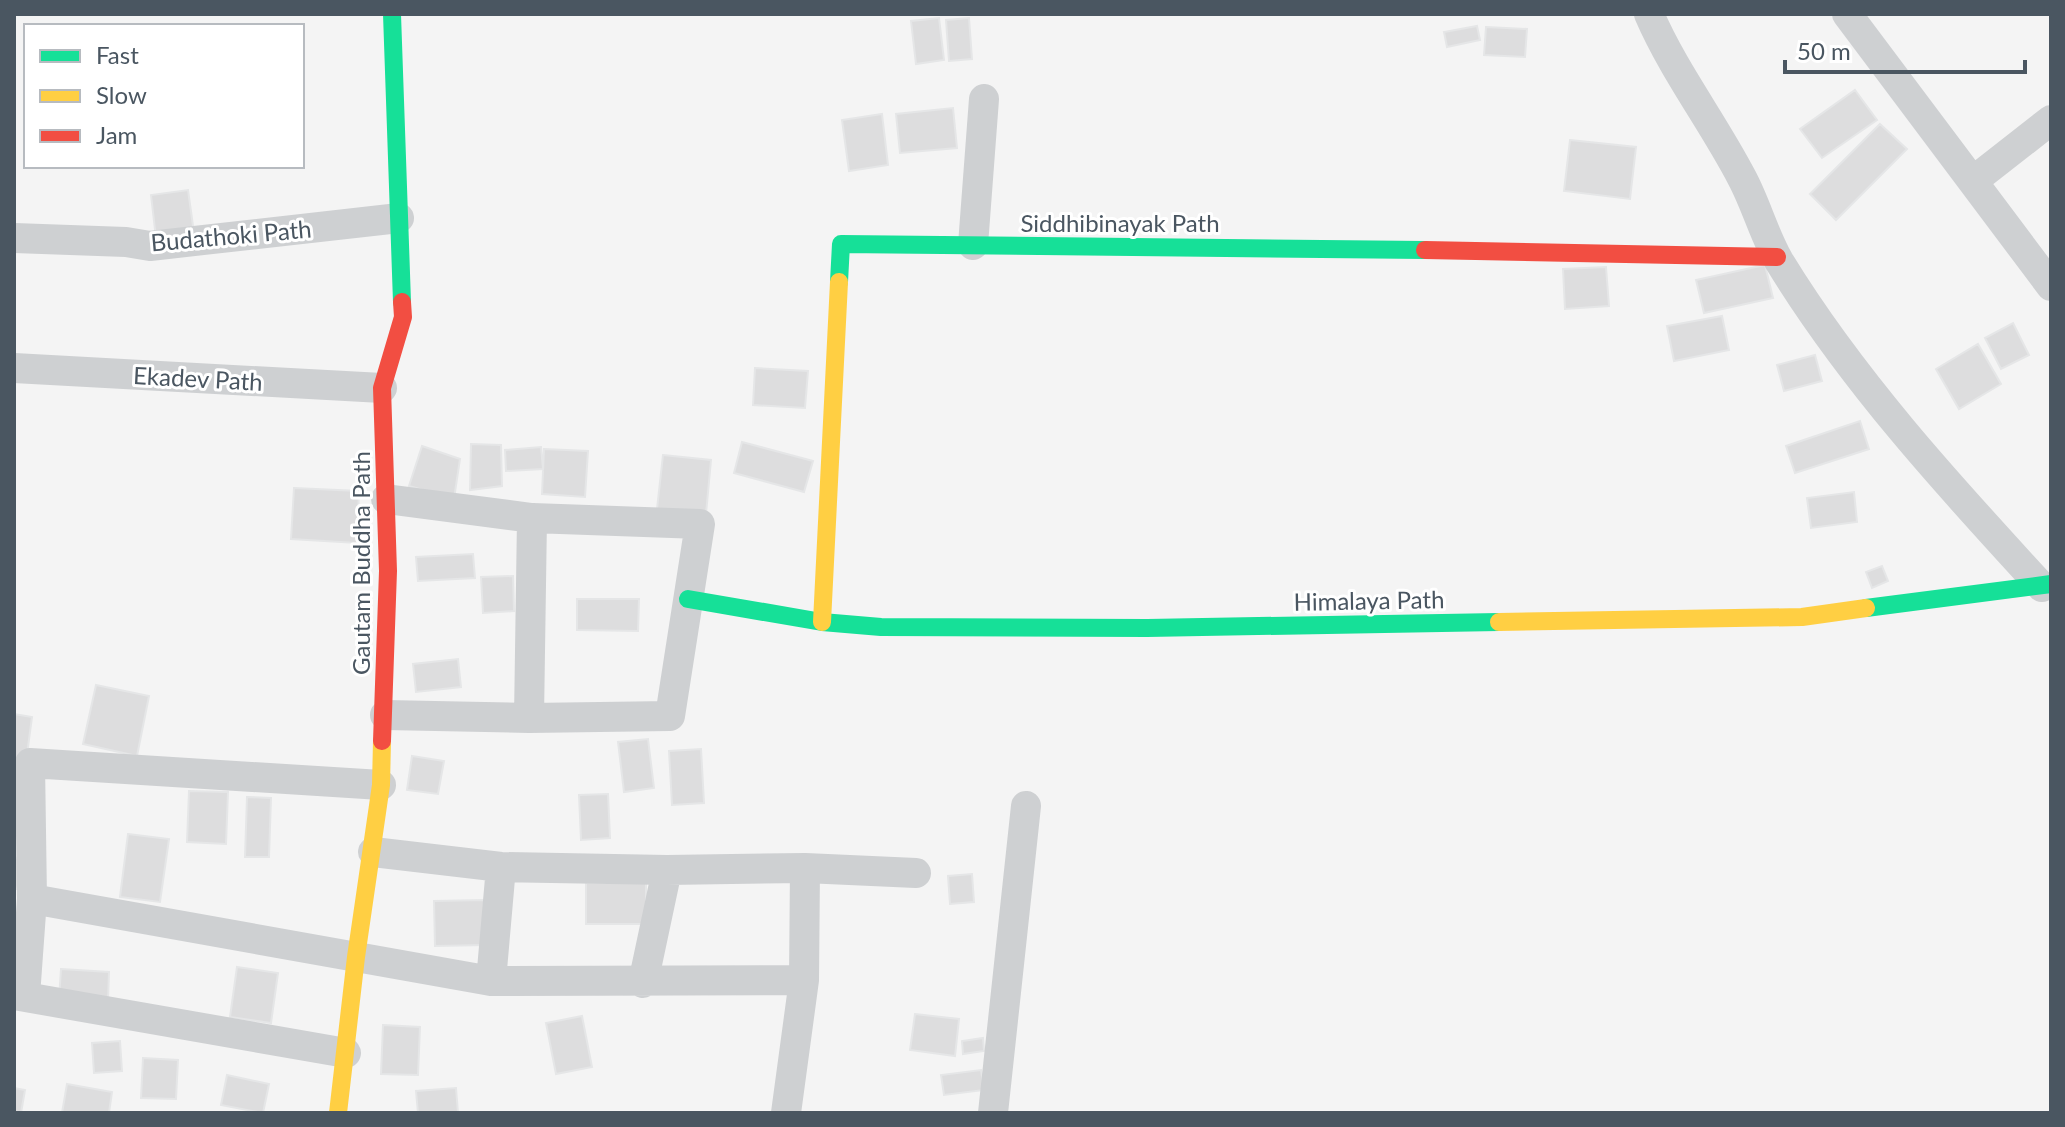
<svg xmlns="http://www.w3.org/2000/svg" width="2065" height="1127" font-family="Lato,sans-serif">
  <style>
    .building { fill: #ddddde; stroke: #e5e6e7; stroke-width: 2 }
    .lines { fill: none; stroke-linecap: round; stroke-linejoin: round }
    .street { stroke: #ced0d2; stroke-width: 30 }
    .fast { stroke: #16e098; stroke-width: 18 }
    .slow { stroke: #ffcf43; stroke-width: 18 }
    .jam { stroke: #f24e42; stroke-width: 18 }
    .labels { text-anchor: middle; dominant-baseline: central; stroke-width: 6; stroke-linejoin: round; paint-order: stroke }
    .street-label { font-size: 24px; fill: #4a5661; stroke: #fff }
  </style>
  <rect width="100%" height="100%" fill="#f4f4f4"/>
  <path class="building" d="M939 18 944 60 916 64 911 21Z
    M969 18 972 59 949 61 946 20Z
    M1477 26 1480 40 1447 47 1444 32Z
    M1486 27 1527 29 1525 57 1484 55Z
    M1855 90 1877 120 1822 158 1800 129Z
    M953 108 957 148 900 153 896 114Z
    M882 114 888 165 849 171 842 120Z
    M1880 124 1907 149 1836 220 1810 194Z
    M1570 140 1636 147 1630 199 1564 191Z
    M188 190 194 233 156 238 151 195Z
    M1765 265 1773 298 1704 313 1696 280Z
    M1606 267 1609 306 1565 309 1563 269Z
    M1722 316 1729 350 1674 361 1667 326Z
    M2013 323 2029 355 2001 369 1985 338Z
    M1978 344 2001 384 1959 409 1936 369Z
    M1815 355 1822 381 1784 391 1777 365Z
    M755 368 808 371 805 408 753 405Z
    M1860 421 1869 449 1795 473 1786 446Z
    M742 442 813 461 804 492 734 473Z
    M471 444 501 445 502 486 470 490Z
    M422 446 460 459 454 499 409 486Z
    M541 447 543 469 506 471 505 450Z
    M544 449 588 451 585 497 542 494Z
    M663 455 711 460 706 514 657 509Z
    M294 488 359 491 357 543 291 539Z
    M1854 492 1857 522 1811 528 1807 498Z
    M473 554 475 578 418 581 416 557Z
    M1882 566 1888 581 1872 588 1866 572Z
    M513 576 514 611 483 613 481 577Z
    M577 599H639L638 631 577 630Z
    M458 659 461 687 416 692 413 664Z
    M96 685 149 696 137 756 83 744Z
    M14 714 32 717 26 762 14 761Z
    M648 739 654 788 624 792 618 742Z
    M701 749 704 803 672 805 669 751Z
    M412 756 444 761 438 794 407 790Z
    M189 791 228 792 226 844 187 842Z
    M608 794 610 838 581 840 579 795Z
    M247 797 271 798 269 857H245Z
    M14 803 28 805 24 839 14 837Z
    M128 834 169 839 160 902 120 897Z
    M14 857 25 860 17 889H14Z
    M972 874 974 902 950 904 948 876Z
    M586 883H646V924H586Z
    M485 900 486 945 435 946 434 901Z
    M237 967 278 973 271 1023 230 1017Z
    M61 969 109 972 108 1001 59 999Z
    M915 1014 959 1019 955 1056 910 1050Z
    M582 1016 592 1067 556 1074 546 1023Z
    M383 1025 420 1027 418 1075 381 1074Z
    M983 1038 984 1051 963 1054 962 1041Z
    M120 1041 122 1071 94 1073 92 1043Z
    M143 1058 178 1060 176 1099 141 1098Z
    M981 1070 984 1090 944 1095 941 1075Z
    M227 1075 269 1084 263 1113 221 1105Z
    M67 1084 112 1092 109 1113H62Z
    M14 1088 25 1090 21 1113H14Z
    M456 1088 458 1113H418L416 1091Z"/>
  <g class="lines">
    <path class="street" d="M1649 14C1674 72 1713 122 1742 178 1756 204 1764 235 1779 261 1851 379 1948 485 2042 587
      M1847 14 2051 286
      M1973 181 2051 120
      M14 238 126 242 150 246 399 218
      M973 245 984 99
      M14 368 382 388
      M385 715 529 718 670 716 700 524 532 518 386 499
      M529 718 532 518
      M373 852 501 867 667 870 805 868 916 873
      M32 899 491 981 804 980
      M491 981 501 867
      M643 983 667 870
      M14 995 346 1053
      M25 996 32 899 30 763 381 785
      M786 1113 804 980 805 868
      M993 1113 1026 806"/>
    <path class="fast" d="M392 14 402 302
      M839 282 841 244 1425 250
      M688 599 822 622 881 627 1147 628 1499 622
      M1866 608 2051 584"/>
    <path class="slow" d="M822 622 839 282
      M1499 622 1802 617 1866 608
      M338 1113 356 957 381 785 382 741"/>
    <path class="jam" d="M1425 250 1777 257
      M382 741 388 571 382 388 403 317 402 302"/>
  </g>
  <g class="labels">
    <g class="street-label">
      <text x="1120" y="222">Siddhibinayak Path</text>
      <text transform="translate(231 235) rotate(-5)">Budathoki Path</text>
      <text transform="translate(198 378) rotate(3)">Ekadev Path</text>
      <text transform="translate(360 563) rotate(-90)">Gautam Buddha Path</text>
      <text transform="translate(1369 600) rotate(-1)">Himalaya Path</text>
    </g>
  </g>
  <rect width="2065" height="1127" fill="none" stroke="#4a5661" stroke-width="32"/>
  <rect x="24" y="24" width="280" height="144" fill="#ffffff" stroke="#b7bbc0" stroke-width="2"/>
  <rect x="40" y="50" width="40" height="12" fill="#16e098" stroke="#b7bbc0" stroke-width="2"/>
  <text x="96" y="64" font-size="24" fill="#4a5661">Fast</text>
  <rect x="40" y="90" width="40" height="12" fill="#ffcf43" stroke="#b7bbc0" stroke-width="2"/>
  <text x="96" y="104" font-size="24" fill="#4a5661">Slow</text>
  <rect x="40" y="130" width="40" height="12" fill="#f24e42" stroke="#b7bbc0" stroke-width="2"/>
  <text x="96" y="144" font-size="24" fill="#4a5661">Jam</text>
  <path d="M1785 60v12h240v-12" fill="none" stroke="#4a5661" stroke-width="4"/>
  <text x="1797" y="60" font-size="24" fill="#4a5661" stroke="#ffffff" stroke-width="6" paint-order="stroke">50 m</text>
</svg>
